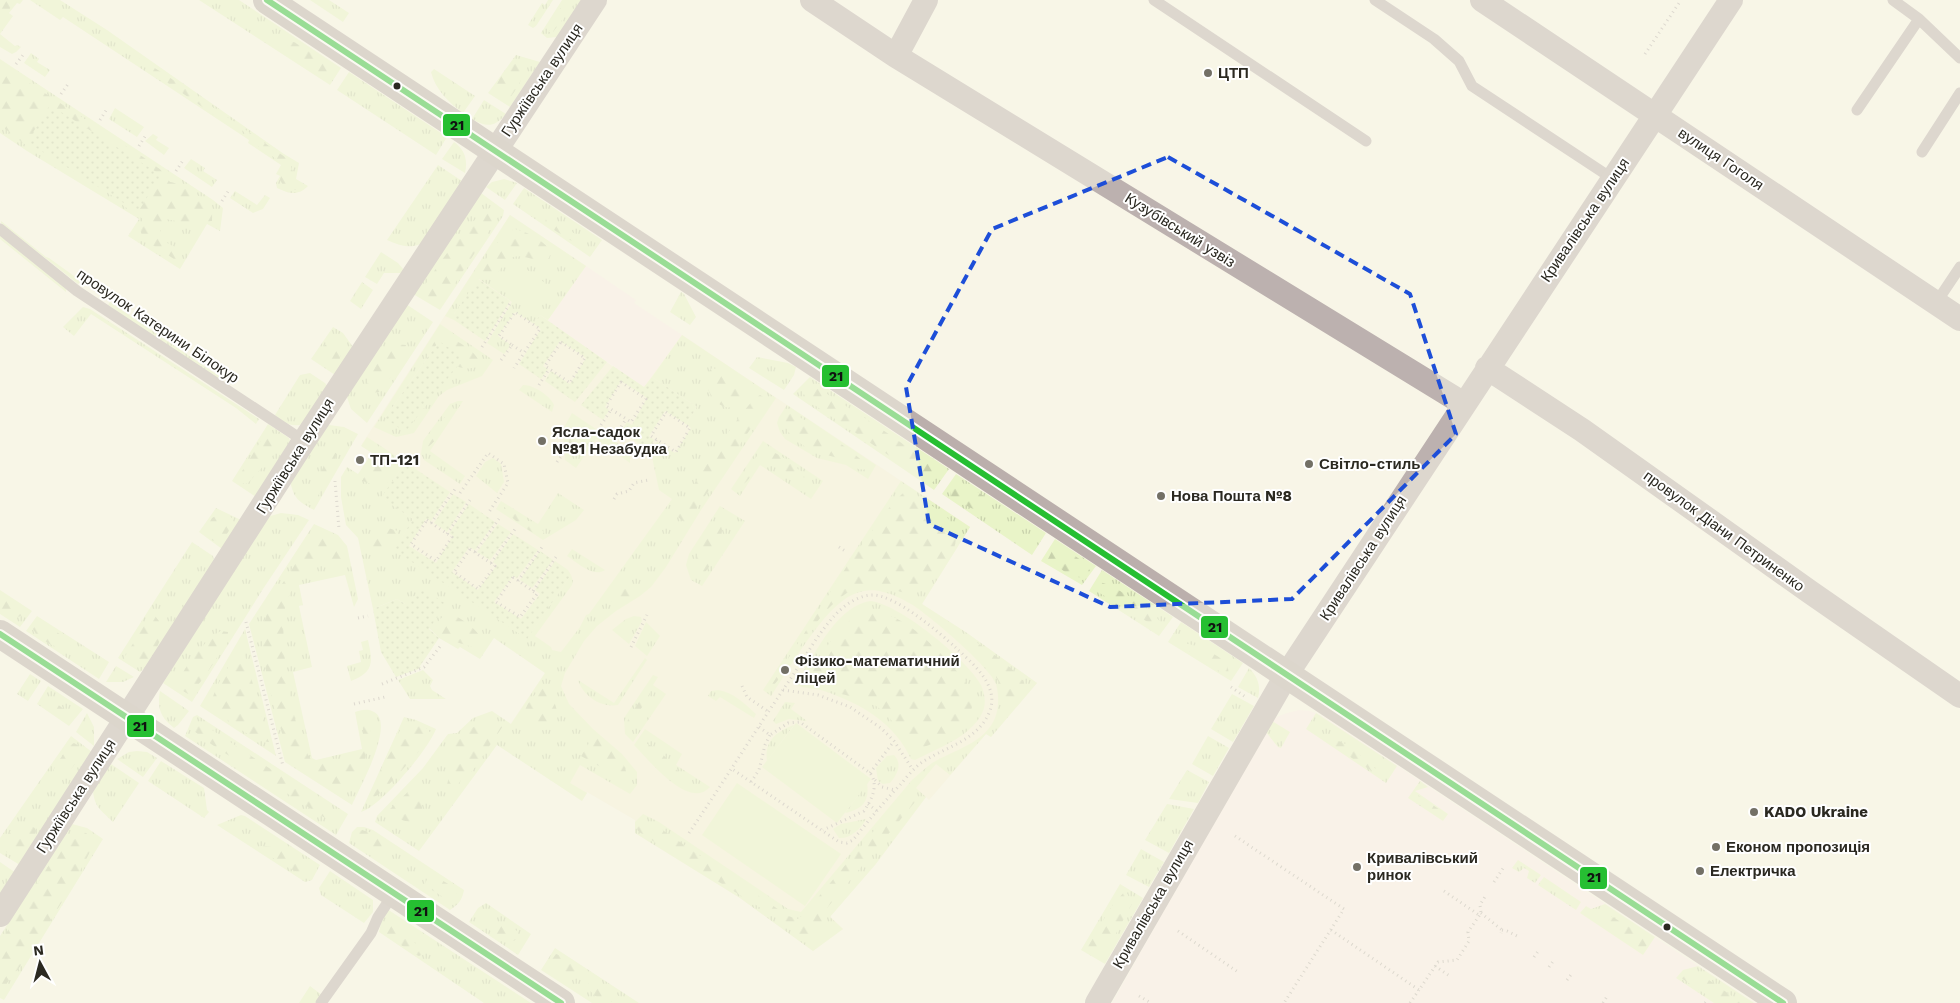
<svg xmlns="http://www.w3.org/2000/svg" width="1960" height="1003" font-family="'Work Sans',sans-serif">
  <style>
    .commercial { fill: #fbeee8 }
    .built { fill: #f6f1d9 }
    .grass { fill: url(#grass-tufts); fill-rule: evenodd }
    .forest { fill: url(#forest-firs) }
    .park { fill: url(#park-dots) }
    .pitch { fill: #e9f4c8 }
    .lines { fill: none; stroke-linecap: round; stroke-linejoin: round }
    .path { stroke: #bcb5b1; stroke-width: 3; stroke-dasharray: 1 4; stroke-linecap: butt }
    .lane { stroke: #bcb1af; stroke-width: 11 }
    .street { stroke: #bcb1af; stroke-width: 24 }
    .secondary { stroke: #bbafac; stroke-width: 28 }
    .bus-1-casing { stroke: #fff; stroke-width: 10 }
    .bus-1 { stroke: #26bf32; stroke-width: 6 }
    .marked { fill: none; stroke: #1d4ed8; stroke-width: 4; stroke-dasharray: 10 6; stroke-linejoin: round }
    .poi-dot { fill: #737066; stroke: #fff; stroke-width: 2 }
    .bus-dot { fill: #2b2921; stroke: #fff; stroke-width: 2 }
    .labels { text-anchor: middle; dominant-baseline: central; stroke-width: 4; stroke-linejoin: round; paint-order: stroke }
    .poi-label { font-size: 15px; font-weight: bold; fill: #2b2921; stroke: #fff; text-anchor: start }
    .street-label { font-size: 15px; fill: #2b2921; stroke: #fff }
    .line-badge { stroke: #fff; stroke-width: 2 }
    .pale-badge-label { font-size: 14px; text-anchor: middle; font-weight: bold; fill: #111 }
  </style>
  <defs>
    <pattern id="grass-tufts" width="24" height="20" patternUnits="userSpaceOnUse" patternTransform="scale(1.25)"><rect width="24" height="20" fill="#e9f4c8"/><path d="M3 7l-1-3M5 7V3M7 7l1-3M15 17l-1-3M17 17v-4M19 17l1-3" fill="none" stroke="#c8d1ac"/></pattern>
    <pattern id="forest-firs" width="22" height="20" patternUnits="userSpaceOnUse" patternTransform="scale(1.25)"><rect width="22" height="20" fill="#e9f4c8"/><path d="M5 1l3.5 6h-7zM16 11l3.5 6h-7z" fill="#c8d1ac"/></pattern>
    <pattern id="park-dots" width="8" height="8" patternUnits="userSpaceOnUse" patternTransform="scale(1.25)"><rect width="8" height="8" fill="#e9f4c8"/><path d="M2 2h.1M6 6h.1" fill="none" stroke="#c8d1ac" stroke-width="1.8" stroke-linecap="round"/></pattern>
  </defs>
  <rect width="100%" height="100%" fill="#f8f5e7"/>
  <path class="commercial" d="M586 266 636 300 634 303 682 335 644 387 547 321Z
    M1299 710 1310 711 1324 717 1754 1003H1112L1265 731 1277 717 1287 713Z"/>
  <path class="built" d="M510 215 586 266 547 321 597 356 644 387 682 335 970 527 922 604 967 633 1037 683 991 737 986 734 929 800 926 797 875 865 830 916 843 929 813 951 740 898 635 833V820L587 792 582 801 497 744 545 673 386 563 377 454 362 444Z"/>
  <path class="grass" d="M0 0H23L20 4 17 3 9 13 13 16 0 34 15 46 17 45 21 47 16 52 12 54 0 47Z
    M30 0H60L107 30 284 154 299 163 296 179 308 186C298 196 290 194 277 188L276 183 280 176 276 174 281 165 248 143 249 140 63 17 60 20Z
    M199 0H239L341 68 330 85Z
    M310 0H329L349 13 343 22Z
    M548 0H553L536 26 533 28 528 25 542 3 545 5Z
    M562 0H582L557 37 547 38 541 33Z
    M31 53 39 59 37 62 50 70 45 77 24 63Z
    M516 55 540 62 510 107 488 93Z
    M0 59 213 200 223 208 220 231 207 224 180 269 128 236 139 219 27 151 0 133Z
    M434 69 475 96 463 113C449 103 435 89 431 72Z
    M349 72 447 137 436 155 337 90Z
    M484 100 506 114C494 128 486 127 472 119Z
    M115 108 144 127 137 137 109 119Z
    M153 134 158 137 156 140 169 148 164 155 145 141Z
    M454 142C465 150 468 160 465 173L442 159Z
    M191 159 205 168 203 171 217 180 212 187 184 168Z
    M438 165 462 181 421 244C408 249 399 245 387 240Z
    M504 179 517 183 505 200 486 187 492 182Z
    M524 188 602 240 590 257 513 204Z
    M235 191 257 205 265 195 270 198 263 209 253 213 230 198Z
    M481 193 504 210 503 216 440 310 413 294Z
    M510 215 586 266 548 320 540 315 534 324 515 312 498 336 511 345 504 354 487 343 512 302 479 279 454 314V320L445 316Z
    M1 221 46 257 49 258 81 281 78 284 1 223Z
    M0 233 66 289V292L0 239Z
    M381 252 398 263 404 270 402 273H384L377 284 365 277Z
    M362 282 373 290 361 309 350 301Z
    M681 292 684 294 696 317 690 325 670 312Z
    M110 302 223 379 219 382 108 305Z
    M406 304 433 322 367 423 351 409 346 394Z
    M83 307 90 309 259 419 256 424 236 408 91 314 74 336 63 327Z
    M440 324 493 360 482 376 447 390 439 396 414 433 396 437 374 427ZM439 341 463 359 443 382 385 418Z
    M333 327 343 333 353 347 335 375 311 359Z
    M682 335 776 398 701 510 666 567 651 587 640 596 616 611 597 626 584 641 565 673 561 686 569 704 593 729 622 754 637 772V785L630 794 580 765 570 783 587 793 582 801 497 745 419 851 375 822 377 816 423 768 448 734 457 733 473 718 492 711 511 724 545 673 494 638 480 659 460 647 458 649 439 638 405 604 397 599 373 609 358 538 346 525 341 497V477L347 467 358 474 372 453 361 446 367 437 405 462 382 498 413 519 395 550 527 638 571 575 573 581 572 585 535 636 551 647 552 650 561 652 580 627 586 615 589 614 672 499 659 490 651 452 657 442 675 453 691 428 686 424 697 407 652 377Z
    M757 357 788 363 796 367 794 375 784 390 749 368Z
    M310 373 325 383 328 387 303 424C291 428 284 422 275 415L300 375Z
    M810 377 949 469 934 490 793 394Z
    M523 385C532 384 551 396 554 405L552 412 519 390Z
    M458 401H463L430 451 465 476 460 484 424 460 421 454 423 441 450 404Z
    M787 405 876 465 868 479 846 465 817 458 785 439 780 432 777 423 779 417Z
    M572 413 623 447 630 455V463L596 439 576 468 565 460 563 429Z
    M268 424 289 438 291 444 256 497 232 481Z
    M329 425 344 427 358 434 314 510C298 501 294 499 290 481L323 428Z
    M763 441 823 481 811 499 760 465 740 496 731 489Z
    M493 458 501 464 504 482 497 493 476 476 485 462Z
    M956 474 1046 533 1032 555 942 494Z
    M901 481 970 527 922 604 967 633 1037 683 991 737 986 734 950 775 936 764 916 788 926 797 875 865 830 917 843 929 813 951 740 898 635 833V822L643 814 659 822 788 909 801 912 912 780C919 774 925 768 932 763 954 750 985 743 995 718 999 708 999 694 996 684 990 667 928 614 911 604 902 599 893 594 883 592 874 589 863 590 854 594 824 606 790 668 771 696L763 690Z
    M558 493 584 510 576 520 543 540 496 509 501 501 538 524Z
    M720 506 745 521 702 586 691 580 686 565 689 554Z
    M216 508 241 520 222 549 199 532Z
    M281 513 298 515 309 520 263 589 192 702 163 683 267 517Z
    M314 524 338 535 347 546 358 599 354 607 345 575 299 585 303 605 299 606 312 667 293 672 312 758 316 760 362 749 355 712C360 710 368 708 374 712 396 723 359 789 352 805L285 762 249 624Z
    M1055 539 1096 566 1082 585 1041 561Z
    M192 542 213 556 214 561 147 666 140 672 118 658Z
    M572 549 605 570C593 578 578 563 567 556Z
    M1102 570 1173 617 1159 636 1089 591Z
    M0 590 32 611 20 627 0 614Z
    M870 601C898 603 968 660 981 685 984 692 986 700 984 708 976 735 938 748 915 760L911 759C895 723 860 703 824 691 815 688 805 689 797 685 799 677 804 671 808 664 822 641 841 606 870 601Z
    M37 616 109 662 99 679 26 631Z
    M634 616 641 617 642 621 629 644 612 630 626 619Z
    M646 622 660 636 647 656 635 646Z
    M1181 622 1243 663 1231 681 1168 642Z
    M245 629 276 756 200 706Z
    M368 640C373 663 374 672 351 681L347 666 361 662 359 651 363 650 361 642Z
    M645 658 647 660 618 705C601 708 583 696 578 680L614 703Z
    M116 666 134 677 123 682H106Z
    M1249 668C1258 677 1261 686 1258 698L1238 687Z
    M423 670 433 680 430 686 432 690 446 699H410L398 680Z
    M30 674 41 681 28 701 17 694Z
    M653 675 658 677 653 685 666 694 633 742 625 734 624 718Z
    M48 686 83 709 69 726 37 704Z
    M718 690C733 692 745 704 756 714L754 718 720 697 716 701 708 696 711 691Z
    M160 691 189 711 178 725 174 728C160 717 157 708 160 691Z
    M1232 694 1254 706 1233 742 1211 729Z
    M785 702 795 703 791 709 807 721 789 719 776 724 773 721Z
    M87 713 94 727V746L76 732Z
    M1316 713 1397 766 1386 783 1306 729Z
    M197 715 348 814 336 835 185 736 193 717Z
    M404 717 416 720 436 729C428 750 381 806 361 812Z
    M1272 721 1290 732 1281 748 1278 747 1265 731Z
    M794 725 767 761C764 741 777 731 794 725Z
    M645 729 682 754 676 765 710 787C689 811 648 759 634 745Z
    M71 736 92 752 20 865 0 853V838Z
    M1208 736 1229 748 1213 776 1192 764Z
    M137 751 147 752 157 758 143 777 117 759 129 752Z
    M894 755C903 764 897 775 890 783L883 784 878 781 876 768 887 756Z
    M161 761 204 788 207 810 209 812 204 818 148 781Z
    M111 764 139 783 113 822C101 810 94 807 93 790Z
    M1187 770 1209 782 1198 803 1169 799Z
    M1420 781 1428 787 1415 791 1448 814 1443 821 1408 798Z
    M867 783C870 802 862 809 845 813Z
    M1167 804 1194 809 1169 853 1145 840Z
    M241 815 245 816 320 865 312 880 305 882 217 825Z
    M866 819C861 829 850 839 839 838L833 829 841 824Z
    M72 824 87 828 103 839 4 1000 0 998V936Z
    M357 827H364L373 830 464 890C462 900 459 904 450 910L349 843 352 832Z
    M1141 849 1164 862 1149 887 1126 875Z
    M1518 860 1541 875 1535 883 1527 878 1529 871 1524 868 1519 872 1512 868Z
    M0 862 16 873 0 897Z
    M330 871 373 900V912L364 923 321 895 319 888Z
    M1544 877 1581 902 1576 910 1538 885Z
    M1120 884 1143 898 1105 964 1081 950Z
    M486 903 531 934 518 955 469 922 478 908Z
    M1605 904 1655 937 1643 955 1580 913 1586 906 1591 909Z
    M387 909 531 1003H484L379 932 382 918Z
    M555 948 639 1003H592L541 970Z
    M1698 966 1754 1003H1714L1676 978 1683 970Z
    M310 986 322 995 315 1003H299Z"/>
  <path class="forest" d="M0 0H16L0 23Z
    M565 0H577L553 32H549L550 26Z
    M284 38C296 41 327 62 333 72L329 77C318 75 284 49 284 38Z
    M122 48 166 75 285 157C293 166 293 176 299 187L295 190 283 185 280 180 282 163 255 144 243 131 224 122 152 72Z
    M520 59 527 63C524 76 516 92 507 101 481 97 507 63 520 59Z
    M0 64 143 157 161 170 170 182C180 183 202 197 209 205 213 209 212 215 212 221L196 225 166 219 160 223V233L162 240 178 249V259H174L143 239 140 229 143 219 121 204 116 196 66 163C51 169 13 134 0 125Z
    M492 207 497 209 500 214 450 291 439 305 425 296 422 290C433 271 473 214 492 207Z
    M546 219C555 220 578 233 582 242L580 245H578L551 228 545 223Z
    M515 229C528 232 545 241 551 252L549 258C536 265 526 253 513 257 502 261 501 276 486 280L480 277C481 261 501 234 515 229Z
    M440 334C453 338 474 349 479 361L475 367C462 373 438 359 431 348L438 335Z
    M336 339C344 345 343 351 339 360L331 364 322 361 318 356C320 348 328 341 336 339Z
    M393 344 406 345 402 360 381 391C376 394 368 392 366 387 372 372 380 354 393 344Z
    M712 368 716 369 747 386C748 392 746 396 742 400 739 402 736 406 732 407 716 411 697 382 712 368Z
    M807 385 821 390C842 404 930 457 938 475L933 482H928L810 402 803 393Z
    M760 395 767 399 766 406 688 521 684 522 678 517 681 505C693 487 746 400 760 395Z
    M453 407 454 410C448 422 439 439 428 447L426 445 429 437Z
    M788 413C802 414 859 455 869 467L867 469C857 472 848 463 839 459 833 456 826 455 820 454 809 450 787 437 785 424 785 421 787 416 788 413Z
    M575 422 581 423 613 444 610 445C591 433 591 437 580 455L572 456C566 448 568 429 575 422Z
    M271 432 279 437 281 443 276 452 248 483 245 484 236 481 262 439Z
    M763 447 781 456 810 478 795 476 764 462C753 468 749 486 736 487Z
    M332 452 336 453C336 469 323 486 316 500L310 503 306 501 305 497 320 475 328 455Z
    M377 465 390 467 393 470 387 483 376 486 363 481V479L369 471Z
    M959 481 984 496 987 500 985 506 977 511 967 506 951 496 950 490Z
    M904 492C919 496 954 517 958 533 956 539 955 545 952 551 944 564 923 595 906 593 888 590 873 578 855 588 825 604 808 635 789 662 784 671 777 684 769 689L852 558 892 504Z
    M504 507 510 509 542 530 544 532 542 535C529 534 514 519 504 510Z
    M219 514 228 515 233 519C232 529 226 536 219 542 213 542 206 537 204 532L212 518Z
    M717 526H721L722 530C721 549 714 562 701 577H698C689 560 705 538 717 526Z
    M388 528 398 531C398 540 390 551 384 558L378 559 370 553C366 540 376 530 388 528Z
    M319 537C331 540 349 544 343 560 332 564 316 560 308 569 299 577 291 589 287 601 276 631 292 739 314 763L341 761 362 754 365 747 362 721 367 717 373 720 365 759 350 787C338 792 301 766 290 758 278 720 255 655 266 616 270 600 281 586 290 572 298 560 306 545 319 537Z
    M1053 549C1063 548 1087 560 1090 571L1082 578 1069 575 1048 559Z
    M627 581 633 592 629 600 619 606 611 601C611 594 620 584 627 581Z
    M1098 582C1110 582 1156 612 1160 622L1157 626 1146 621 1093 589Z
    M0 593 19 607 25 614 16 618 0 610Z
    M863 610C898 609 931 642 953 667 960 675 970 684 972 695 976 715 959 730 943 738 935 742 923 750 914 747 899 741 896 722 885 713 866 695 851 699 830 690 823 688 816 684 810 680 807 666 849 617 863 610Z
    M450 614C462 617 476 630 484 640L481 646 477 648C464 644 440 640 436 626 439 619 442 616 450 614Z
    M150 616H155L159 621 162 636 157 647 142 667 135 666 124 658Z
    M40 622 63 636 71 645C60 653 39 640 33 629L37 623Z
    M945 622C963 634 1023 669 1026 689L1000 721 995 725C998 717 1003 707 1003 699 1001 667 964 643 945 622Z
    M221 631 228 632C228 643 198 691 188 694L178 688C176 675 208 636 221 631Z
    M1183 643C1201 646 1213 652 1227 663L1229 674C1218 673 1188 653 1181 644Z
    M243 649 244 652 269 742C251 741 226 718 212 708 208 696 233 657 243 649Z
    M544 687C551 692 555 702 557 711 562 745 508 729 530 701 534 696 538 690 544 687Z
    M649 688 650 694 628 730 626 727 629 716Z
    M42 699C52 699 70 710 69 721 60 720 47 710 41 703Z
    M197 722 212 730 332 810 340 818 338 822 331 821 325 818 211 744 194 731 193 725Z
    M405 722C415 721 426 726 432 735L431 738 384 790 372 799 371 798C378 772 391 745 405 722Z
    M487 723 503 726 473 770 461 780 449 799C444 788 449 779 451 768 453 761 450 751 454 744 459 732 476 725 487 723Z
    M594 735C605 740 630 764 626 778L622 779 581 756Z
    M1332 738 1350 746 1379 772 1378 775 1332 745 1330 740Z
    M74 743 79 746C81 759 68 782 53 773L55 766 70 745Z
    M645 743 658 749 694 789C677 785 646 761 645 743Z
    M413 787 419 790C422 800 424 813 420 822 410 824 393 819 389 810Z
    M1415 793 1446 814 1443 818 1439 817 1411 798Z
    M910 795H913L916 798 915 802 827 908C823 916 828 923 825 931 803 947 797 933 780 920L645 836 638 831 636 827 638 824 644 823 661 829 788 916 798 919 805 913 883 820Z
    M27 824 35 828 36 831C30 850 18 865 0 847 5 834 14 826 27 824Z
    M359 830C369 831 387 837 390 846 389 848 386 851 384 851 375 855 355 847 353 838Z
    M79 831 86 833 95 840C90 859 14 985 0 989V943L66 838 73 832Z
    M260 846C278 845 301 854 303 874L298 873 268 855Z
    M435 876 450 885 457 893 452 899 448 900 427 887 425 884 428 877Z
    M1125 891 1132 901V904L1108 948 1098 955 1087 948 1111 907Z
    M1591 914 1611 916 1651 940 1642 952 1590 916Z
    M498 922H504L517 931 518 937 514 941C504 942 494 936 488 928Z
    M389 923C402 928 417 943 423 954L419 956 414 954 388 936 384 929Z
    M556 954C566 957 575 963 582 971V976L570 980 552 970 548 965Z
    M1697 974 1706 978 1742 1003H1719L1681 978 1686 975Z
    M588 982 592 983 633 1003C617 1003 589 1003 588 982Z"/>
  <path class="park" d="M50 105 161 175 138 212 27 142Z
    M478 279 510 301 485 341 454 320V314Z
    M540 315 607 362 575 402 545 381 551 371 570 384 586 358 560 341 543 366 548 369 541 379 519 364 541 329 534 324Z
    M439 341 464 358 405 432 385 418Z
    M613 366 644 387 652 377 697 407 686 424 665 411 649 436 654 440 648 450 621 431 627 422 632 425 647 398 621 381 605 407 609 410 603 420 581 405Z
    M405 462 450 492 431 521 426 519 409 546 436 563 453 536 449 533 469 504 495 522 475 550 469 547 452 572 478 590 497 565 493 562 513 534 538 550 517 578 513 576 494 602 521 619 540 594 535 590 555 561 568 570 571 575 527 639 394 550 413 519 381 498Z
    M453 494 466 502 447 532 434 523Z
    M498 524 511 532 490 560 477 552Z
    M540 551 553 560 532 588 520 580Z
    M423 589 446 604 429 629 439 638 420 666 421 668 396 677 381 652 373 609 397 599 405 604Z"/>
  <path class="pitch" d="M515 261 545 283 528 307 498 285Z
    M796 723 871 779 837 823 762 767Z
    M737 783 841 854 805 906 702 835Z"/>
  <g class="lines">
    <path class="path" d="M1645 54 1681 0
      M16 64 23 55
      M61 94 68 84
      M100 120 107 109
      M139 146 146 135
      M176 171 184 159
      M222 201 229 190
      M561 342 585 358 570 383 545 366Z
      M512 345 524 353
      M482 347 511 302
      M501 360 512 345 499 336 515 312 540 329 514 368
      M621 382 646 399 631 422 606 406Z
      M539 385 549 369
      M666 412 690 428 676 452 651 436Z
      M601 425 611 410
      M616 435 626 419
      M642 454 649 451 657 439
      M557 462 562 455
      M335 481 339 529
      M460 493 488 453 504 464 508 483 489 512
      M614 499 617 494 629 491 634 483 648 480
      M427 520 452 537 436 561 411 544Z
      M431 523 455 489
      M447 534 470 500
      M839 547 845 551
      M470 549 495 566 478 589 454 572Z
      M475 552 499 519
      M491 563 515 529
      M513 577 537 594 520 617 496 602Z
      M518 581 542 547
      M533 591 556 557
      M358 618 368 616
      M246 622 283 766
      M631 647 647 615
      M382 684 424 667 442 644
      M742 686 747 697 769 712
      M1231 687 1247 698
      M783 690 818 695 850 707 881 728 894 741 913 770
      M354 704 385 697
      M759 727 770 735 788 723 800 722 870 773C879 785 872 799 864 811L823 830
      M870 773 894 741
      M875 780 882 787 895 790
      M751 782 759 770 765 745 770 735
      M868 804 877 811
      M689 833C723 783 755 731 789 681 804 659 818 633 837 613 846 604 859 595 873 595 895 595 939 632 955 647 972 663 1001 686 989 713 976 742 944 747 921 763 913 769 906 778 900 785 883 803 868 821 853 840L847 843 839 842 732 769
      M1235 836 1344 909 1284 1003
      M1494 882 1504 867
      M1444 891 1479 915
      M1481 913 1502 930 1501 933
      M1331 930 1419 990 1438 962 1457 960 1469 941 1468 932 1481 913 1480 905 1486 895
      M1502 930 1507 931 1519 937
      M1178 931 1238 972
      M1534 957 1539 950
      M1435 966 1451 977
      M1549 967 1554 960
      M1567 980 1573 972
      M1139 996 1151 1003
      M1410 1003 1419 990
      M1603 1003 1608 995
      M1705 1003 1706 1002"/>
    <path class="lane" d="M1154 0 1366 141
      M1375 0 1434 39 1459 61 1472 86 1613 179
      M1893 0 1919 19 1960 58
      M1857 110 1919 19
      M1922 152 1960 93
      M0 229 77 291 304 441
      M1936 303 1960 267
      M321 1003 371 933 378 917 394 893"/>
    <path class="street" d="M812 0 896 56 1464 404
      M1482 0 1960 319
      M896 56 926 0
      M1487 368 1582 430 1810 592 1960 696
      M0 915 304 441 595 0
      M1097 1003 1287 674 1731 0"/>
    <path class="secondary" d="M267 0 1783 1003
      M0 634 561 1003"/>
    <g class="bus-1-casing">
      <path id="bus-1" d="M267 0 1783 1003
        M0 634 561 1003"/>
    </g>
    <use href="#bus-1" class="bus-1"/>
  </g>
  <path d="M0 0H1960V1003H0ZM1168 157 1410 294 1456 434 1292 599 1110 607 929 524 906 387 992 229Z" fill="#f8f5e7" fill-opacity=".55" fill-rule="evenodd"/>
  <path class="marked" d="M1168 157 1410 294 1456 434 1292 599 1110 607 929 524 906 387 992 229Z"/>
  <g class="poi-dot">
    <circle cx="1208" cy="73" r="5"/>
    <circle cx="542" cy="441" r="5"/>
    <circle cx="360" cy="460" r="5"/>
    <circle cx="1309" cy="464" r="5"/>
    <circle cx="1161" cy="496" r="5"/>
    <circle cx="785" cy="670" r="5"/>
    <circle cx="1754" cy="812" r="5"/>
    <circle cx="1716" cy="847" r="5"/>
    <circle cx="1357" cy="867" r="5"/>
    <circle cx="1700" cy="871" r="5"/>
  </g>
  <g class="bus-dot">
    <circle cx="397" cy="86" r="4.5"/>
    <circle cx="1667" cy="927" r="4.5"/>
  </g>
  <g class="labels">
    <g class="poi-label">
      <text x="1218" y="73">ЦТП</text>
      <text x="552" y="432">Ясла-садок<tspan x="552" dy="17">№81 Незабудка</tspan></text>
      <text x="370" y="460">ТП-121</text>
      <text x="1319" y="464">Світло-стиль</text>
      <text x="1171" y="496">Нова Пошта №8</text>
      <text x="795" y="661">Фізико-математичний<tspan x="795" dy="17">ліцей</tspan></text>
      <text x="1764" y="812">KADO Ukraine</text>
      <text x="1726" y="847">Економ пропозиція</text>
      <text x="1367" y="858">Кривалівський<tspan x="1367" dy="17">ринок</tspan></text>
      <text x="1710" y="871">Електричка</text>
    </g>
    <g class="street-label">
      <text transform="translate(542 80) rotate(-56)">Гуржіївська вулиця</text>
      <text transform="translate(1721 159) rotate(34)">вулиця Гоголя</text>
      <text transform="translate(1585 220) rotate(-56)">Кривалівська вулиця</text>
      <text transform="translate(1180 230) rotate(32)">Кузубівський узвіз</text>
      <text transform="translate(158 326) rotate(34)">провулок Катерини Білокур</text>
      <text transform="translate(295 456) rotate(-58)">Гуржіївська вулиця</text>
      <text transform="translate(1724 531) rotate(36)">провулок Діани Петриненко</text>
      <text transform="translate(1363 558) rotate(-57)">Кривалівська вулиця</text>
      <text transform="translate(76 796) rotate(-57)">Гуржіївська вулиця</text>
      <text transform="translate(1153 904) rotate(-60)">Кривалівська вулиця</text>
    </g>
  </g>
  <g class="line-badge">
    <rect x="442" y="113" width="29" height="24" rx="5" fill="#26bf32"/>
    <rect x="821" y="364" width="29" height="24" rx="5" fill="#26bf32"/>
    <rect x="1200" y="615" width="29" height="24" rx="5" fill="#26bf32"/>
    <rect x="126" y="714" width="29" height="24" rx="5" fill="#26bf32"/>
    <rect x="1579" y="866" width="29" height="24" rx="5" fill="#26bf32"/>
    <rect x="406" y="899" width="29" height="24" rx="5" fill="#26bf32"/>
  </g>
  <g class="pale-badge-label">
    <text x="457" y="130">21</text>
    <text x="836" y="381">21</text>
    <text x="1215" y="632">21</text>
    <text x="140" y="731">21</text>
    <text x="1594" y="882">21</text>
    <text x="421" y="916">21</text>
  </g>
  <g transform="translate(40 963) rotate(353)" stroke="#ffffff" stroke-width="4" paint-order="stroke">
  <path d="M0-4L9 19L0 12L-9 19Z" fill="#2b2921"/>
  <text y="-8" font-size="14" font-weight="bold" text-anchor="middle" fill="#2b2921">N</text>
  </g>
</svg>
